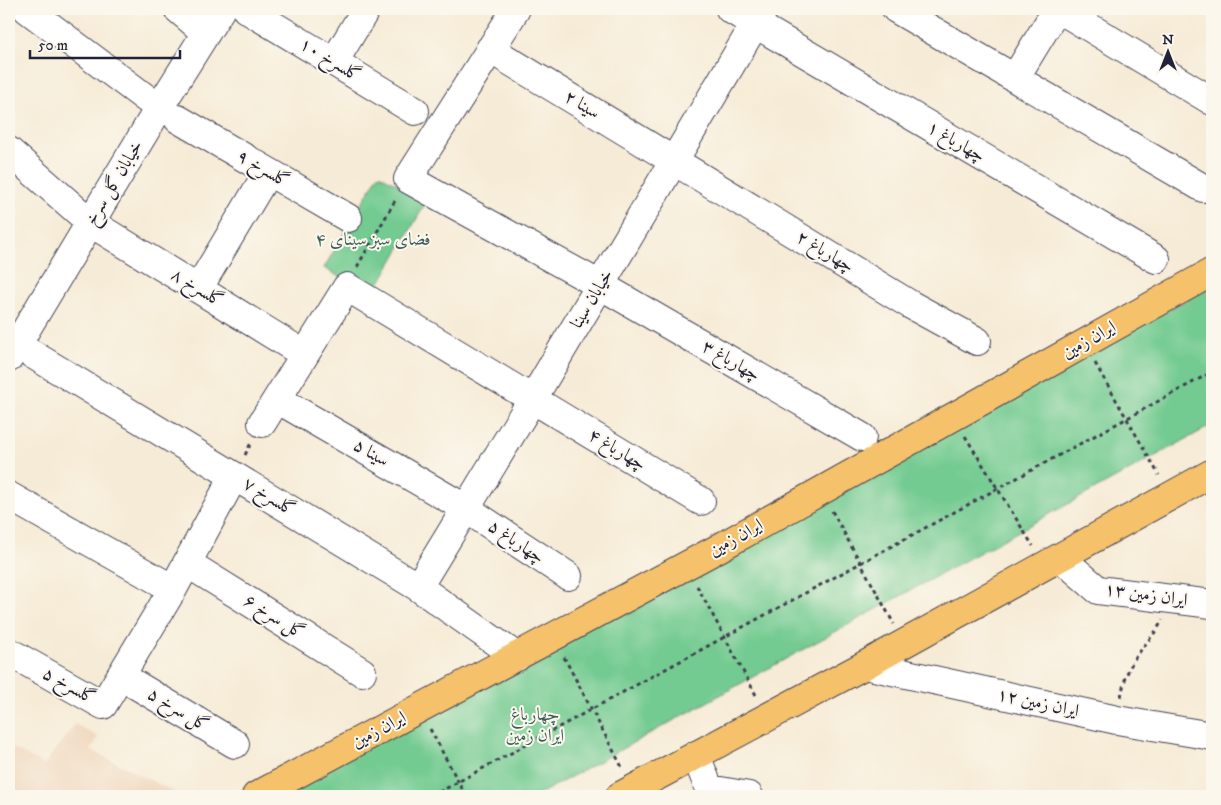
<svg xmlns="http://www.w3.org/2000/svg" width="1221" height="805" font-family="'IM FELL DW Pica',Amiri,serif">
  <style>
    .built { fill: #efd6bb }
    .green { fill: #73cb91; stroke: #4a7666 }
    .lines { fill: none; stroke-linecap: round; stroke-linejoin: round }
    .minor-casing { stroke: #424052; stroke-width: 30 }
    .major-casing { stroke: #424052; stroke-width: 30 }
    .path { stroke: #424052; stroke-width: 3; stroke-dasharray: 4 4; stroke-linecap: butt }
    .minor { stroke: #fff; stroke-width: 28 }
    .major { stroke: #f5c16b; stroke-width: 28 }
    .labels { text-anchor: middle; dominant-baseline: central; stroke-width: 4; stroke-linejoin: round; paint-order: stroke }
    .street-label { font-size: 18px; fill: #22223b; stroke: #fbf7ec }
    .park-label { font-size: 18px; fill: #3e5d59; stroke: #fbf7ec }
  </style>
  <rect width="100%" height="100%" fill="#fbf7ec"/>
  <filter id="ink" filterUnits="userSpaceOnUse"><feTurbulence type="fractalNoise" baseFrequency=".02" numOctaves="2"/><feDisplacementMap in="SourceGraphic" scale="10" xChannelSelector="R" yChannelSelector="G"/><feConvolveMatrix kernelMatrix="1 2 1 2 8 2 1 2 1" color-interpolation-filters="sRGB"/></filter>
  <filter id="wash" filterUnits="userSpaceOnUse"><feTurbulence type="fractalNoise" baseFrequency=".0096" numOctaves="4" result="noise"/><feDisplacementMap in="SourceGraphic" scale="20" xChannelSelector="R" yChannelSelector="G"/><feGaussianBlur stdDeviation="1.12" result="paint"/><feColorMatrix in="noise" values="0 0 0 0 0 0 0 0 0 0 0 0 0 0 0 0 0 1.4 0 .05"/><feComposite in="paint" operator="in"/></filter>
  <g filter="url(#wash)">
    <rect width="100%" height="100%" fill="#f6ebd6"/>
    <path class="built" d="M75 724 98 737 91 750 182 796H9V746L44 765Z"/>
    <path class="green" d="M379 174 427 201 372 296 324 268Z
      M1212 286V425L536 796H274Z"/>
  </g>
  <g filter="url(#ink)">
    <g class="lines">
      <g class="minor-casing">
        <path id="minor" d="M27 9 159 108
          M178 9 206 33
          M246 9 415 111
          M516 9 408 179 600 285 862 437
          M730 9 1156 259
          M896 9 1203 188
          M1059 9 1212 101
          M490 49 911 305 977 341
          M334 62 366 9
          M1015 78 1057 9
          M178 119 348 218
          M9 151 91 223 304 354
          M198 289 268 172
          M9 343 17 345 418 587 517 657
          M9 358 159 108 221 9
          M277 399 465 508 568 576
          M262 423 347 287 701 501
          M9 496 173 589
          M1061 558 1098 590 1212 604
          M187 563 362 672
          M418 587 532 400 764 9
          M9 652 103 705 173 589 234 476
          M865 665 1117 720 1212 736
          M121 676 235 744
          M696 755 709 789 708 796
          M709 789 749 796"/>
      </g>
      <g class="major-casing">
        <path id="major" d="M256 796 717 549 1212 272
          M620 796 865 665 1212 473"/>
      </g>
      <path class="path" d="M357 267 396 199
        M1095 363 1159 475
        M965 436 1033 546
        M245 455 251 443
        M832 511 894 624
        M697 586 757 697
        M564 657 623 769
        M1121 697C1124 680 1129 664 1141 650 1148 640 1157 632 1162 620
        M430 729 466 796
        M432 796 1212 372"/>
      <use href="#minor" class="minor"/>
      <use href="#major" class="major"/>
    </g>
  </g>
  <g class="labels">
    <g class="street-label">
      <text transform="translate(330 60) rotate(31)">گلسرخ ۱۰</text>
      <text transform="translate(582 105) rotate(31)">سینا ۲</text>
      <text transform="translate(956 142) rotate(30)">چهارباغ ۱</text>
      <text transform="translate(263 169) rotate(30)">گلسرخ ۹</text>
      <text transform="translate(114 183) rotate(-59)">خیابان گل سرخ</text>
      <text transform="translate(825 252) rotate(31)">چهارباغ ۲</text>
      <text transform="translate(197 288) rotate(31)">گلسرخ ۸</text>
      <text transform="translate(592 299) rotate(-59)">خیابان سینا</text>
      <text transform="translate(1089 340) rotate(-29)">ایران زمین</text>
      <text transform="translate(731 361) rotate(30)">چهارباغ ۳</text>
      <text transform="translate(617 450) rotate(31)">چهارباغ ۴</text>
      <text transform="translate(371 453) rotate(30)">سینا ۵</text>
      <text transform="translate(269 497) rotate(31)">گلسرخ ۷</text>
      <text transform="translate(736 538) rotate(-29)">ایران زمین</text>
      <text transform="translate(516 542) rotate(34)">چهارباغ ۵</text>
      <text transform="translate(1146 595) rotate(8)">ایران زمین ۱۳</text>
      <text transform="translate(274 617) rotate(32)">گل سرخ ۶</text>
      <text transform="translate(69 686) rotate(29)">گلسرخ ۵</text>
      <text transform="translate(1038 703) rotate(12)">ایران زمین ۱۲</text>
      <text transform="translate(178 710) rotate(31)">گل سرخ ۵</text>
      <text transform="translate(379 730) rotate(-28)">ایران زمین</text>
    </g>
    <g class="park-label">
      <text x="373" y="240">فضای سبز سینای ۴</text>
      <text x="535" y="715">چهارباغ<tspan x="535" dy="21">ایران زمین</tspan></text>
    </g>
  </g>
  <rect width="1221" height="805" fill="none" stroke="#fbf7ec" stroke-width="30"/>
  <g transform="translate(1168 52)" stroke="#fbf7ec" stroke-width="4" paint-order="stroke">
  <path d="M0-4L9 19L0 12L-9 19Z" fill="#22223b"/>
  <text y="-8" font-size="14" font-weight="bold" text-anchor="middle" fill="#22223b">N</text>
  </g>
  <path d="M30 50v8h150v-8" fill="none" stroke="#22223b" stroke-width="2.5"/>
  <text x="38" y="50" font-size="15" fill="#22223b" stroke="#fbf7ec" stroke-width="4" paint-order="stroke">50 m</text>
</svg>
